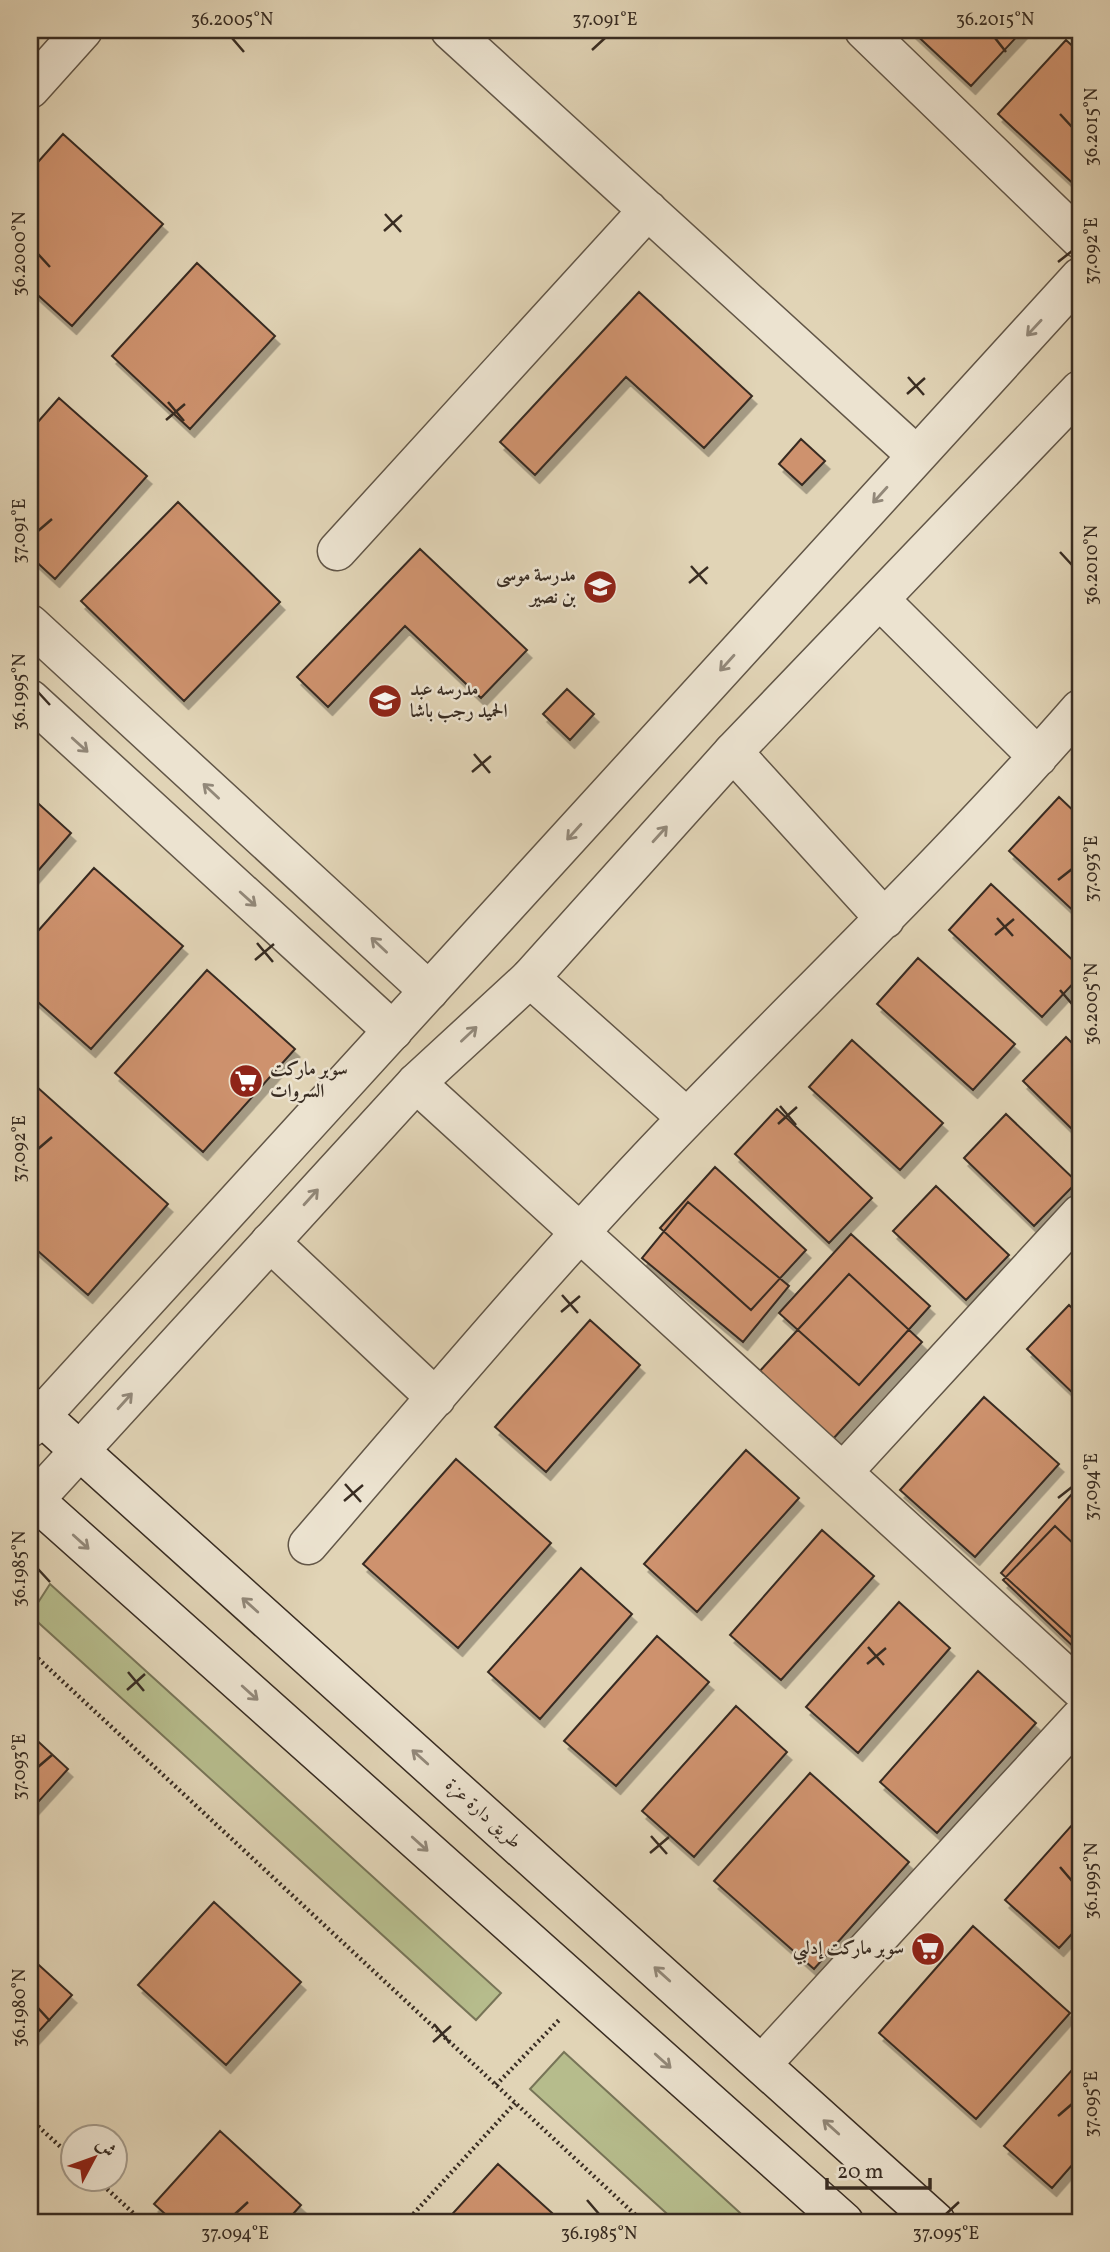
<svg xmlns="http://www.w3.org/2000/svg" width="1110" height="2252" font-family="Vollkorn,Amiri,serif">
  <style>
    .green { fill: #b6bc8c; stroke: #777457; stroke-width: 2 }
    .building { fill: #ce926e; stroke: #382c22; stroke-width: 2; filter: url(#shadow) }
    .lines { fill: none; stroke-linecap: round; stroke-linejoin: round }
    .minor-casing { stroke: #625647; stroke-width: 41 }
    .tertiary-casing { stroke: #625647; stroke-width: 41 }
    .secondary-casing { stroke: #382c22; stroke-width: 41 }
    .path { stroke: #382c22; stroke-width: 4.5; stroke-dasharray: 2 3.5; stroke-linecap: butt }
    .minor { stroke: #ece3d0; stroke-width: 38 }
    .tertiary { stroke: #ece3d0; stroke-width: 38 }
    .secondary { stroke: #ece3d0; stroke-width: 38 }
    .oneway { stroke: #928879 }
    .ticks { fill: none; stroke: #382c22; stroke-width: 2.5 }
    .labels { text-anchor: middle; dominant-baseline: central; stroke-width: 5; stroke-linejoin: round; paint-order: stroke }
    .poi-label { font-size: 19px; font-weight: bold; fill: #382c22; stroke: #ece3d0; text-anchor: end }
    .street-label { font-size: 19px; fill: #382c22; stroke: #ece3d0 }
    .neatline { fill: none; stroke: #382c22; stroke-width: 2.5 }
    .ticks-label { font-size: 18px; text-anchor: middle; fill: #382c22 }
  </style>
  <defs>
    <filter id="shadow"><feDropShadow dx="4.5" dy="8" stdDeviation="0" flood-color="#0004"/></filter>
  </defs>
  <rect width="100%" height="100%" fill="#e1d4b6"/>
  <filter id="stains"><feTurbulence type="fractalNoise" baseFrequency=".00286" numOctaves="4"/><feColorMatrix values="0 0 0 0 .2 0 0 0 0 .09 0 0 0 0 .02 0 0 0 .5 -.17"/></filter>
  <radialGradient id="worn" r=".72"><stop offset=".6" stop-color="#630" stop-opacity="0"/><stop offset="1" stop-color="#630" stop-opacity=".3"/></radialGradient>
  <path class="green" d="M50 1584 501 1993 476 2020 30 1615Z
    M564 2052 750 2222H676L530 2089Z"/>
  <path class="building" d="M911 30H1023L971 86Z
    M1066 40 1080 53V190L998 114Z
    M63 134 163 224 72 326 30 288V171Z
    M197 263 275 336 190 429 112 356Z
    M639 292 752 396 704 448 626 377 535 475 500 442Z
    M59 398 147 476 55 579 30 556V431Z
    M801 439 825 461 802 485 779 464Z
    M178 502 280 602 184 701 81 601Z
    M420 549 527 650 481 698 405 626 328 707 297 677Z
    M567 689 594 714 570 740 543 714Z
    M30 796 71 833 30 880Z
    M1059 797 1080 817V917L1009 851Z
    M94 868 183 946 91 1049 30 995V940Z
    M991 884 1080 967V976L1042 1017 949 930Z
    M918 958 1015 1044 973 1090 877 1004Z
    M207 970 295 1049 203 1152 115 1073Z
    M1066 1037 1080 1051V1137L1023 1081Z
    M852 1040 943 1123 900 1170 809 1087Z
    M37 1087 168 1204 88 1295 30 1244V1095Z
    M777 1109 872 1198 829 1243 735 1154Z
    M1006 1114 1077 1182 1034 1226 964 1158Z
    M715 1167 806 1250 751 1310 660 1228Z
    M936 1186 1009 1255 966 1300 893 1231Z
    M688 1202 789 1286 743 1342 642 1258Z
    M851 1234 930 1306 859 1385 779 1313Z
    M849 1274 922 1342 832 1440 758 1373Z
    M1069 1305 1080 1316V1400L1027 1349Z
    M590 1320 640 1365 546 1472 495 1427Z
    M984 1397 1059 1464 975 1557 900 1490Z
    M746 1450 799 1498 697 1612 644 1564Z
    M456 1459 551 1543 458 1648 363 1564Z
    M1072 1494 1080 1502V1645L1001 1573Z
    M1055 1526 1080 1550V1653L1003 1580Z
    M822 1530 874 1576 781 1680 730 1635Z
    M581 1568 632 1614 540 1719 488 1672Z
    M899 1602 950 1648 858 1753 806 1707Z
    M657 1636 709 1682 616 1786 564 1741Z
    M978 1671 1036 1723 937 1833 880 1782Z
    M736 1706 787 1752 694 1857 642 1811Z
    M30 1734 68 1769 30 1811Z
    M810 1773 909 1862 814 1969 714 1881Z
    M1080 1816V1925L1059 1948 1005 1900Z
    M214 1902 301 1982 226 2065 138 1985Z
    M973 1926 1070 2013 976 2119 879 2033Z
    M30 1957 72 1995 30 2041Z
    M1080 2061V2156L1052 2188 1004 2146Z
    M220 2131 301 2205 286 2222H174L154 2204Z
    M498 2164 562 2222H445Z"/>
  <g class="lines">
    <g class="minor-casing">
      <path id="minor" d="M450 30 916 455
        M864 30 1080 239
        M30 89 83 30
        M337 551 648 210
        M880 600 1038 757
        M30 624 429 991
        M30 699 393 1031
        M733 752 885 919
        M530 978 687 1118
        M416 1083 1080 1689
        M270 1242 436 1398
        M843 1472 1080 1214
        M308 1545C433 1401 555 1254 688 1117 819 982 956 851 1080 709
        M762 2064 1080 1718"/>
    </g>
    <g class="tertiary-casing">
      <path id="tertiary" d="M30 1428 1080 277
        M30 1505 416 1083 530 978 733 752 1080 390"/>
    </g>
    <g class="secondary-casing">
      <path id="secondary" d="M30 1406 936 2222
        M30 1496 844 2222"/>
    </g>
    <path class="path" d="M30 1651 643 2222
      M496 2085 561 2018
      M30 2119 74 2159
      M95 2178 143 2222
      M406 2222 515 2103"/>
    <use href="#minor" class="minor"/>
    <use href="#tertiary" class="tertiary"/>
    <use href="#secondary" class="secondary"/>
  </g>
  <defs><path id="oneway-shaft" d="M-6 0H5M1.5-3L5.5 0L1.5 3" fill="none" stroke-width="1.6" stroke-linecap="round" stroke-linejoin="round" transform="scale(1.75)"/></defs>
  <g class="oneway">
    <use href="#oneway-shaft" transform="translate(1034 328) rotate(133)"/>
    <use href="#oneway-shaft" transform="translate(880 495) rotate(132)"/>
    <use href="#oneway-shaft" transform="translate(727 663) rotate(132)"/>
    <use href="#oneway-shaft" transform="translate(80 745) rotate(42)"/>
    <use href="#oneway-shaft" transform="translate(211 791) rotate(-137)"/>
    <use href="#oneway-shaft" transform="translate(574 832) rotate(132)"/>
    <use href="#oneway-shaft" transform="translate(660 834) rotate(-48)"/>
    <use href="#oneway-shaft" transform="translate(248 899) rotate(42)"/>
    <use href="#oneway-shaft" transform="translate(379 945) rotate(-137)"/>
    <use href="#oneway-shaft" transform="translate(469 1034) rotate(-43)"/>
    <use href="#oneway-shaft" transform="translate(311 1197) rotate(-48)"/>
    <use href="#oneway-shaft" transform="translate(125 1401) rotate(-48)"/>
    <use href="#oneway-shaft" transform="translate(81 1542) rotate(42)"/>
    <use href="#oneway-shaft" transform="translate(250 1605) rotate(-138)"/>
    <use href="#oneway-shaft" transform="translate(250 1693) rotate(42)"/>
    <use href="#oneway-shaft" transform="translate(420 1757) rotate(-138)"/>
    <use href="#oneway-shaft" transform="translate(420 1844) rotate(42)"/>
    <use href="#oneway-shaft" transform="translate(662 1974) rotate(-138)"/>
    <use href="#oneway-shaft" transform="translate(663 2061) rotate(42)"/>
    <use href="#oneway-shaft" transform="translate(831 2127) rotate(-138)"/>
  </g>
  <path class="ticks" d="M232 38 244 52M995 38 1006 52M592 50 605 38M1060 114 1072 127M385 214 401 232M384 231 402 215M38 254 50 267M1058 262 1072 251M908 377 924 395M907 394 925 378M168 402 184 421M166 420 185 404M38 531 52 519M1060 552 1072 565M691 566 707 584M689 583 708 567M38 692 50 705M474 754 490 773M472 772 491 756M1058 880 1072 869M997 918 1013 936M995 935 1014 919M257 943 273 962M255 960 274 944M1060 990 1072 1004M780 1106 796 1125M778 1124 797 1107M38 1149 52 1137M562 1295 578 1313M561 1312 580 1296M345 1484 361 1502M1058 1498 1072 1487M344 1501 363 1485M38 1569 50 1582M868 1647 884 1665M867 1664 886 1648M128 1672 144 1691M127 1690 145 1674M38 1767 52 1755M651 1836 667 1854M650 1853 669 1837M1060 1867 1072 1881M38 2008 50 2021M434 2024 450 2043M433 2042 451 2026M1058 2116 1072 2104M587 2200 599 2214M235 2214 248 2202M946 2214 959 2202"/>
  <defs>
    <g id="school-disc" transform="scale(1.75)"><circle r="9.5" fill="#8f2418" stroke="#ece3d0"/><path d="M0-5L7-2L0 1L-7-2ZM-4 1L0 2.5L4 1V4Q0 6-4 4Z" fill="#fff"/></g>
    <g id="supermarket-disc" transform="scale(1.75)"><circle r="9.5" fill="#8f2418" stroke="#ece3d0"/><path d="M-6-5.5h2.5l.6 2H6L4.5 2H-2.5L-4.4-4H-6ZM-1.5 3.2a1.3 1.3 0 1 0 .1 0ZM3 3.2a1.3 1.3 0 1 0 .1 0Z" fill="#fff"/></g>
  </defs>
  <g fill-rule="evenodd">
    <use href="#school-disc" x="600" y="587"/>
    <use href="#school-disc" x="385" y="701"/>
    <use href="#supermarket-disc" x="246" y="1081"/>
    <use href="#supermarket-disc" x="928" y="1949"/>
  </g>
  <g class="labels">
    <g class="poi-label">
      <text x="576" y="576">مدرسة موسى<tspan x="576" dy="22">بن نصير</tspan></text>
      <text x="410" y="690" text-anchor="start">مدرسه عبد<tspan x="410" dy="22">الحميد رجب باشا</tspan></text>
      <text x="270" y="1070" text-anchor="start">سوبر ماركت<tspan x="270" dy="22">السروات</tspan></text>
      <text x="904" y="1949">سوبر ماركت إدلبي</text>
    </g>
    <g class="street-label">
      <text transform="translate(483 1814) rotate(42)">طريق دارة عزة</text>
    </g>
  </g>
  <rect width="1110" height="2252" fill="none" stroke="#e1d4b6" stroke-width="77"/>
  <g transform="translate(94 2158) rotate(49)"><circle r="33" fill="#ece3d0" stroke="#a49a8a" stroke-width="2"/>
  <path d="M0-5L12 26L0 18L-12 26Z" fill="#8f2418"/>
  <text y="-10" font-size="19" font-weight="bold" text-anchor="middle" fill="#382c22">ش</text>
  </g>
  <path d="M827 2178v10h103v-10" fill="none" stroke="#382c22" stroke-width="3.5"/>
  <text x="837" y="2178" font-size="21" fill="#382c22" stroke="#ece3d0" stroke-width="5" paint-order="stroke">20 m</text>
  <rect x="38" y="38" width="1034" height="2176" class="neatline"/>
  <g class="ticks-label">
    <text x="232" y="25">36.2005°N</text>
    <text x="605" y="25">37.091°E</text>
    <text x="995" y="25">36.2015°N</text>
    <text transform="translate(1091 127) rotate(-90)" y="6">36.2015°N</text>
    <text transform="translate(1091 251) rotate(-90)" y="6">37.092°E</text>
    <text transform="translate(19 254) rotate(-90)" y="6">36.2000°N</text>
    <text transform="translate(19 531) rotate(-90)" y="6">37.091°E</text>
    <text transform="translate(1091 565) rotate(-90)" y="6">36.2010°N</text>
    <text transform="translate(19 692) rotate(-90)" y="6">36.1995°N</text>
    <text transform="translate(1091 869) rotate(-90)" y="6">37.093°E</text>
    <text transform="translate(1091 1004) rotate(-90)" y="6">36.2005°N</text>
    <text transform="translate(19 1149) rotate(-90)" y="6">37.092°E</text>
    <text transform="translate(1091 1487) rotate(-90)" y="6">37.094°E</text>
    <text transform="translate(19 1569) rotate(-90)" y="6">36.1985°N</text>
    <text transform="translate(19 1767) rotate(-90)" y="6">37.093°E</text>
    <text transform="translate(1091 1881) rotate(-90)" y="6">36.1995°N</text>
    <text transform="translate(19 2008) rotate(-90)" y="6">36.1980°N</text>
    <text transform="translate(1091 2104) rotate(-90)" y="6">37.095°E</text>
    <text x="235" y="2239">37.094°E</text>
    <text x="599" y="2239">36.1985°N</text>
    <text x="946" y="2239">37.095°E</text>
  </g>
  <rect width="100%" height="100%" filter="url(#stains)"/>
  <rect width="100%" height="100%" fill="url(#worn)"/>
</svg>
